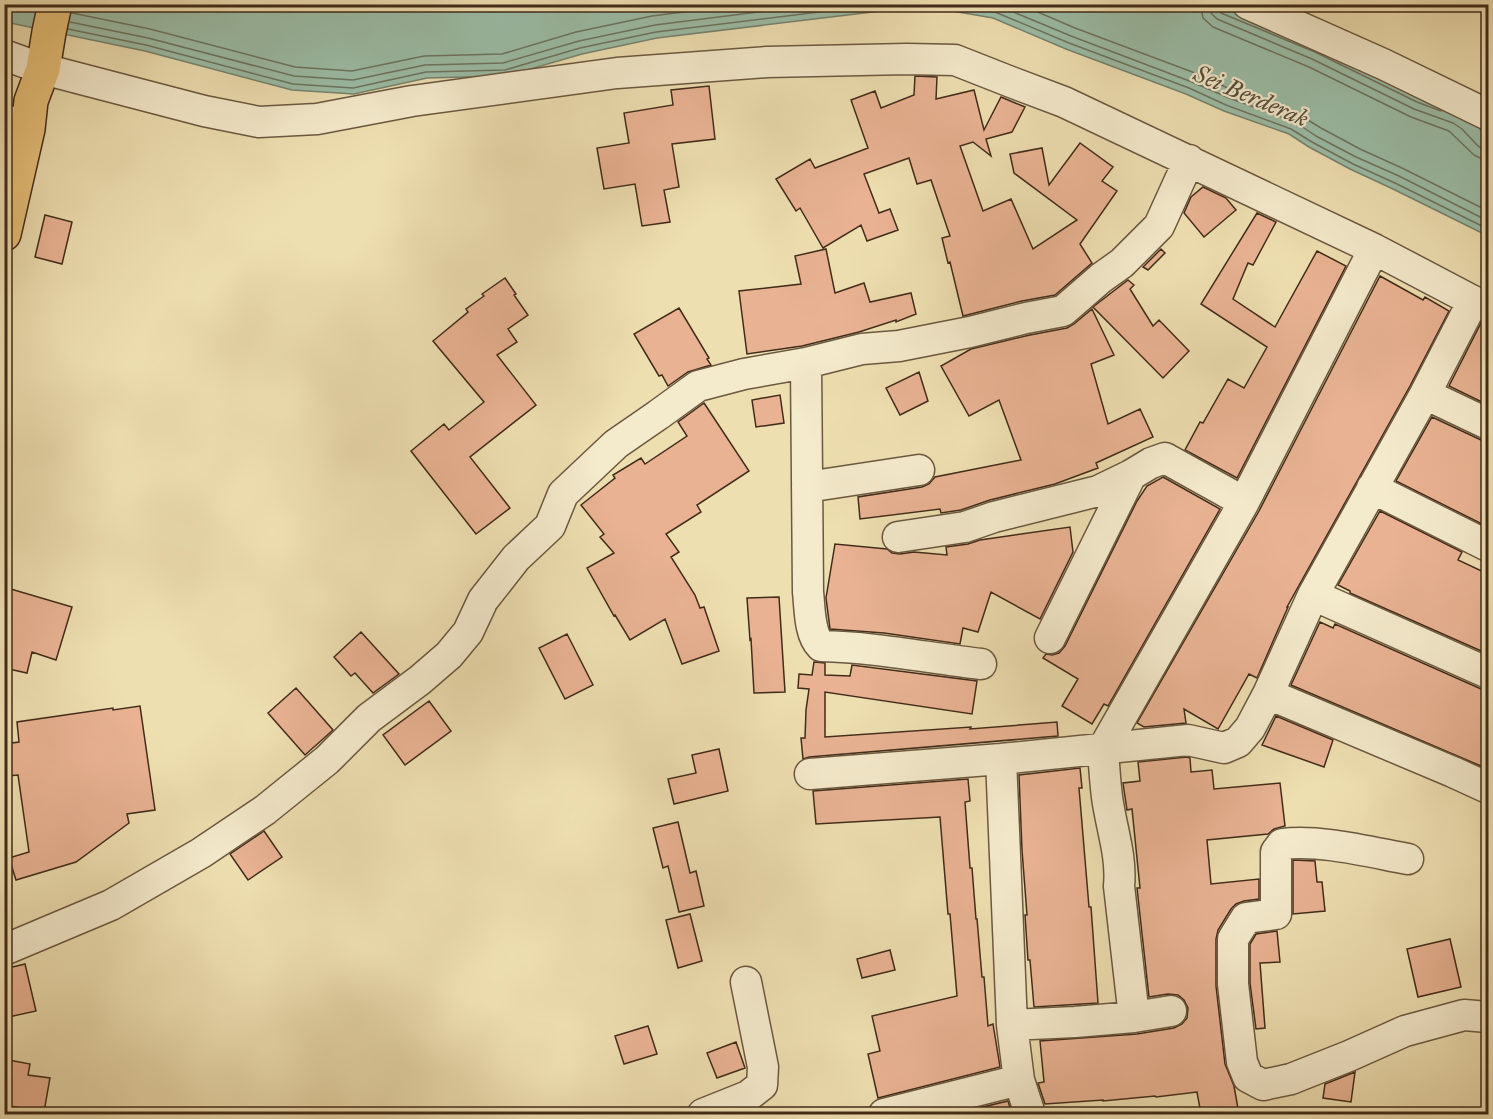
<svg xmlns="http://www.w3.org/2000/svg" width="1493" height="1119" font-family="'IM FELL Great Primer',serif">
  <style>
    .water { fill: #9bbda7; stroke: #77836f; stroke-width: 1.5 }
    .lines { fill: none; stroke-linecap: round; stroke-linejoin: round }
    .shore { stroke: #6e7460; stroke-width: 1.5 }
    .building { fill: #e9b393; stroke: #412b1a; stroke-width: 1.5 }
    .street-casing { stroke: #6c5840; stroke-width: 33 }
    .primary-casing { stroke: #412b1a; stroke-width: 36 }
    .street { stroke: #f4eacc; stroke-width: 30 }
    .primary { stroke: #e7c078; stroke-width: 33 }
    .labels { text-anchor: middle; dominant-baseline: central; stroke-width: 4.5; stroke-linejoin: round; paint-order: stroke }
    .water-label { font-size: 24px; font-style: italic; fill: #58503d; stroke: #f4eacc }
  </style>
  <rect width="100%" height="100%" fill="#eedfb1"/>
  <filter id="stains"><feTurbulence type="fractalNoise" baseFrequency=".00333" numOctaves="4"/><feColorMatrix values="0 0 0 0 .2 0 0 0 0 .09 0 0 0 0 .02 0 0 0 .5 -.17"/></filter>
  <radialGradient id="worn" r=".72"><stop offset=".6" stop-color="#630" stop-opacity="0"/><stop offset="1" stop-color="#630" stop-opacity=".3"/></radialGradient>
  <path class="water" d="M5 4 1217 5 1318 47 1471 119 1488 138V236L1393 189 1350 169 1309 147 1289 134 1224 111 1186 94 1066 49 993 18 923 6 657 38 582 54 506 76 427 78 354 94 292 90 145 51 5 22Z"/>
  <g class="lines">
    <path class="shore" d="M950 4 995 12 1069 43 1189 88 1226 105 1291 129 1312 142 1353 164 1395 183 1488 229
      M994 4 1071 36 1192 82 1229 98 1295 122 1316 136 1356 157 1399 176 1488 221
      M1019 4 1075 28 1195 73 1232 90 1298 114 1321 128 1360 149 1402 168 1488 211
      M1200 4 1203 18 1213 27 1309 67 1411 117 1449 131 1474 155 1480 158 1488 159
      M1209 4 1211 13 1217 19 1312 59 1414 109 1453 123 1462 129 1478 146 1483 149 1488 150
      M1217 4 1218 10 1221 13 1315 52 1417 102 1441 111
      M72 13 150 29 295 67 352 71 424 56 502 54 576 32 652 16 747 4
      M70 22 148 38 294 76 353 80 425 65 503 63 579 41 655 25 822 4
      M68 29 146 45 293 84 353 88 426 72 505 70 580 48 656 32 885 4"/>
  </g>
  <path class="building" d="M915 76 937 77 936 99 974 90 984 130 1001 97 1025 107 1012 132 986 139 991 156 973 142 960 146 983 211 1011 199 1033 249 1077 220 1014 173 1010 154 1042 148 1049 185 1080 143 1113 167 1102 181 1117 191 1080 244 1092 263 1055 295 1022 301 963 316 950 262 948 263 942 238 950 236 931 180 917 184 909 158 864 174 879 213 890 209 898 230 867 241 861 225 823 248 800 208 796 211 776 179 810 159 815 168 868 148 851 100 875 91 881 108 914 95Z
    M709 86 715 139 672 144 679 187 664 190 670 222 642 226 635 184 604 189 597 148 629 143 624 113 673 105 671 90Z
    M1203 187 1226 198 1236 210 1204 237 1184 213 1191 197Z
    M1257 213 1276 222 1253 265 1248 263 1233 299 1275 327 1317 251 1346 266 1237 478 1185 450 1200 422 1203 423 1228 379 1244 388 1267 347 1201 304Z
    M45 215 72 222 62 264 35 257Z
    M826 249 835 293 864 283 870 302 911 293 916 314 896 322V320L859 332 802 346 747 354 739 291 801 284 795 256Z
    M1161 249 1165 253 1148 270 1143 267Z
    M1380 276 1423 300 1425 297 1449 311 1410 386 1287 607H1288L1257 678 1249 674 1218 729 1184 709 1186 723 1144 727 1137 723 1259 511Z
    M505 278 516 294 514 295 528 315 508 329 517 342 497 355 536 405 470 457 510 508 476 534 411 451 444 424 449 430 484 402 433 341 468 312 466 309 484 296 482 294Z
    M1128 280 1134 285 1130 289 1153 326 1159 320 1189 351 1163 378 1093 307Z
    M679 308 709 358 707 359 711 365 688 372 668 386 662 375 659 376 634 334Z
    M1092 309 1114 355 1091 364 1108 424 1140 409 1153 437 1096 463 1098 468 1055 484 990 500 961 510 941 513 940 509 860 519 858 497 922 487 929 484 935 477 1021 460 999 400 969 416 941 366 971 349 1030 335 1067 328 1074 324Z
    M1481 323 1488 326V405L1449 386Z
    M919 372 928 401 900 415 886 388Z
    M780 395 784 423 756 427 752 400Z
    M704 403 749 471 697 505 701 512 666 534 679 552 671 557 695 595 700 608 704 607 719 651 682 664 665 619 630 640 615 615 614 616 587 568 614 553 600 537 604 534 581 505 615 478 613 475 641 458 645 464 687 436 678 422Z
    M1432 417 1481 440 1488 441V527L1396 481Z
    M1163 477 1220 509 1108 706 1104 704 1092 724 1062 706 1078 679 1043 658 1046 654 1052 655 1059 653 1065 646 1137 501 1147 486Z
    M1380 511 1462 552 1458 560 1488 574V654L1350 593V591L1338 585Z
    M1070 527 1073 552 1040 619 991 592 978 632 963 628 960 644 884 633 830 629 826 598 835 544 887 549 892 553 900 554 914 552 947 555 946 547 968 544 980 540Z
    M4 587 72 607 56 660 32 652 27 673 4 668Z
    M779 597 785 692 754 693 751 639 750 640 747 598Z
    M1320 622 1333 628 1335 624 1481 689 1488 690V769L1291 685Z
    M361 632 399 674 373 693 355 673 351 676 334 657Z
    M567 634 593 685 565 699 539 648Z
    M814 662 825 663V675L850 676 852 665 977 681 972 714 825 692V737L971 727 970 729 1057 722 1058 736 809 757 803 759 801 738H805L806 710 809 689 798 688 799 674 812 675Z
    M296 688 333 730 305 755 268 713Z
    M429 701 451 731 405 765 383 735Z
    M140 706 155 810 127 814 129 823 76 862 16 880 9 858 29 852 18 775 8 776 4 752V744L19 742 17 722 113 708V710Z
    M1276 716 1333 740 1324 767 1262 745Z
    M719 749 728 791 674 804 668 779 696 773 692 755Z
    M1187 757 1190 758 1191 772 1212 770 1214 789 1280 783 1285 826 1274 829 1268 834 1207 840 1211 884 1259 879V899L1244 901 1236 904 1231 909 1218 930 1216 939V986L1225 1064 1234 1086 1239 1114H1201L1197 1092 1156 1097 1155 1096 1103 1101V1100L1045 1104 1038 1083 1044 1082 1040 1041 1137 1034 1174 1028 1182 1024 1187 1018 1188 1008 1184 1000 1178 995 1168 994 1149 997 1137 888H1140L1132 809 1127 810 1123 783 1140 781 1138 762Z
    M1080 768 1082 788H1079L1089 907H1091L1098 1003 1034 1007 1030 960H1028L1025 915H1027L1022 850 1019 775Z
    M968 779 970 801 965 802 970 868H972L976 919H977L982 977H984L988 1026 993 1024 1000 1067 878 1098 868 1054 880 1051 872 1016 957 996 950 914H948L940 817 816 824 813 791Z
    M678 822 690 873 696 871 704 906 679 912 668 866 663 868 653 828Z
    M264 831 282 857 248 880 230 854Z
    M1293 860 1315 861 1317 882H1322L1325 911 1293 914Z
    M690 914 702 961 678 968 666 920Z
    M1277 931 1280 962 1260 963 1265 1028 1256 1029 1250 983V944L1256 934Z
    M1450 939 1461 987 1418 997 1407 949Z
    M890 950 895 970 862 978 857 959Z
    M25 964 36 1011 4 1018V969Z
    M648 1026 657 1054 624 1064 615 1036Z
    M736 1042 745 1068 717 1078 707 1053Z
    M4 1059 30 1064 28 1075 50 1078 44 1112 4 1105Z
    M1355 1072 1351 1102 1323 1098 1325 1084Z
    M1008 1101 1012 1114H953Z"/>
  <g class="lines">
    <g class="street-casing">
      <path id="street" d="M1248 4 1383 64 1488 115
        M4 55 43 69 204 111 259 122 317 119 412 101 617 73 767 62 907 59 955 60 1011 82 1064 102 1374 249 1473 301 1488 307
        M4 119 28 129
        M806 363 808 592C810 609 809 634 821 646 875 647 928 658 981 664
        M1425 394 1488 424
        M807 487 919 470
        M1372 488 1488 546
        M898 537 965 527 994 517 1098 491 1131 475 1151 463 1165 458 1244 502
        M1313 595 1488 673
        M1050 638 1131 475
        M1268 694 1453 772 1488 788
        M1001 759 1012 1025 1019 1080 1030 1114
        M810 774 1001 759 1188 740 1224 748 1238 742 1250 728 1268 694 1313 595 1425 394 1473 301
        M1408 859C1370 852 1319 839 1282 844L1276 852V914L1246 918 1233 939V984L1242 1062 1248 1077 1263 1085 1291 1079 1349 1056 1405 1031 1464 1015 1488 1017
        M4 950 111 905 201 853 265 810 327 760 369 718 420 680 449 655 468 632 483 600 516 558 550 526 563 494 616 444 658 415 698 386 744 374 806 363 862 349 899 346 970 332 1026 318 1063 311 1101 278 1122 263 1159 226 1189 160
        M1134 1017 1119 886C1122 856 1111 827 1107 797 1105 781 1104 765 1103 749L1244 502 1374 249
        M1012 1025 1075 1022 1134 1017 1171 1011
        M703 1114 748 1096 762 1085 763 1067 746 982
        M884 1114 1019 1080"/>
    </g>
    <g class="primary-casing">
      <path id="primary" d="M4 234 28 129 31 101 43 69 49 32 55 4"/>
    </g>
    <use href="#street" class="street"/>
    <use href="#primary" class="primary"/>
  </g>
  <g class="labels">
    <g class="water-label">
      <text transform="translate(1251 96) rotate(23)">Sei Berderak</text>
    </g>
  </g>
  <rect width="1493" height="1119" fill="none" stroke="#eedfb1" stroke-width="24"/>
  <rect x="6" y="6" width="1481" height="1107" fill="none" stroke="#412b1a" stroke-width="3"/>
  <rect x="12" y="12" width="1469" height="1095" fill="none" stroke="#412b1a" stroke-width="1.5"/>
  <rect width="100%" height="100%" filter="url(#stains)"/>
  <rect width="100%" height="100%" fill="url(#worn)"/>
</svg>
